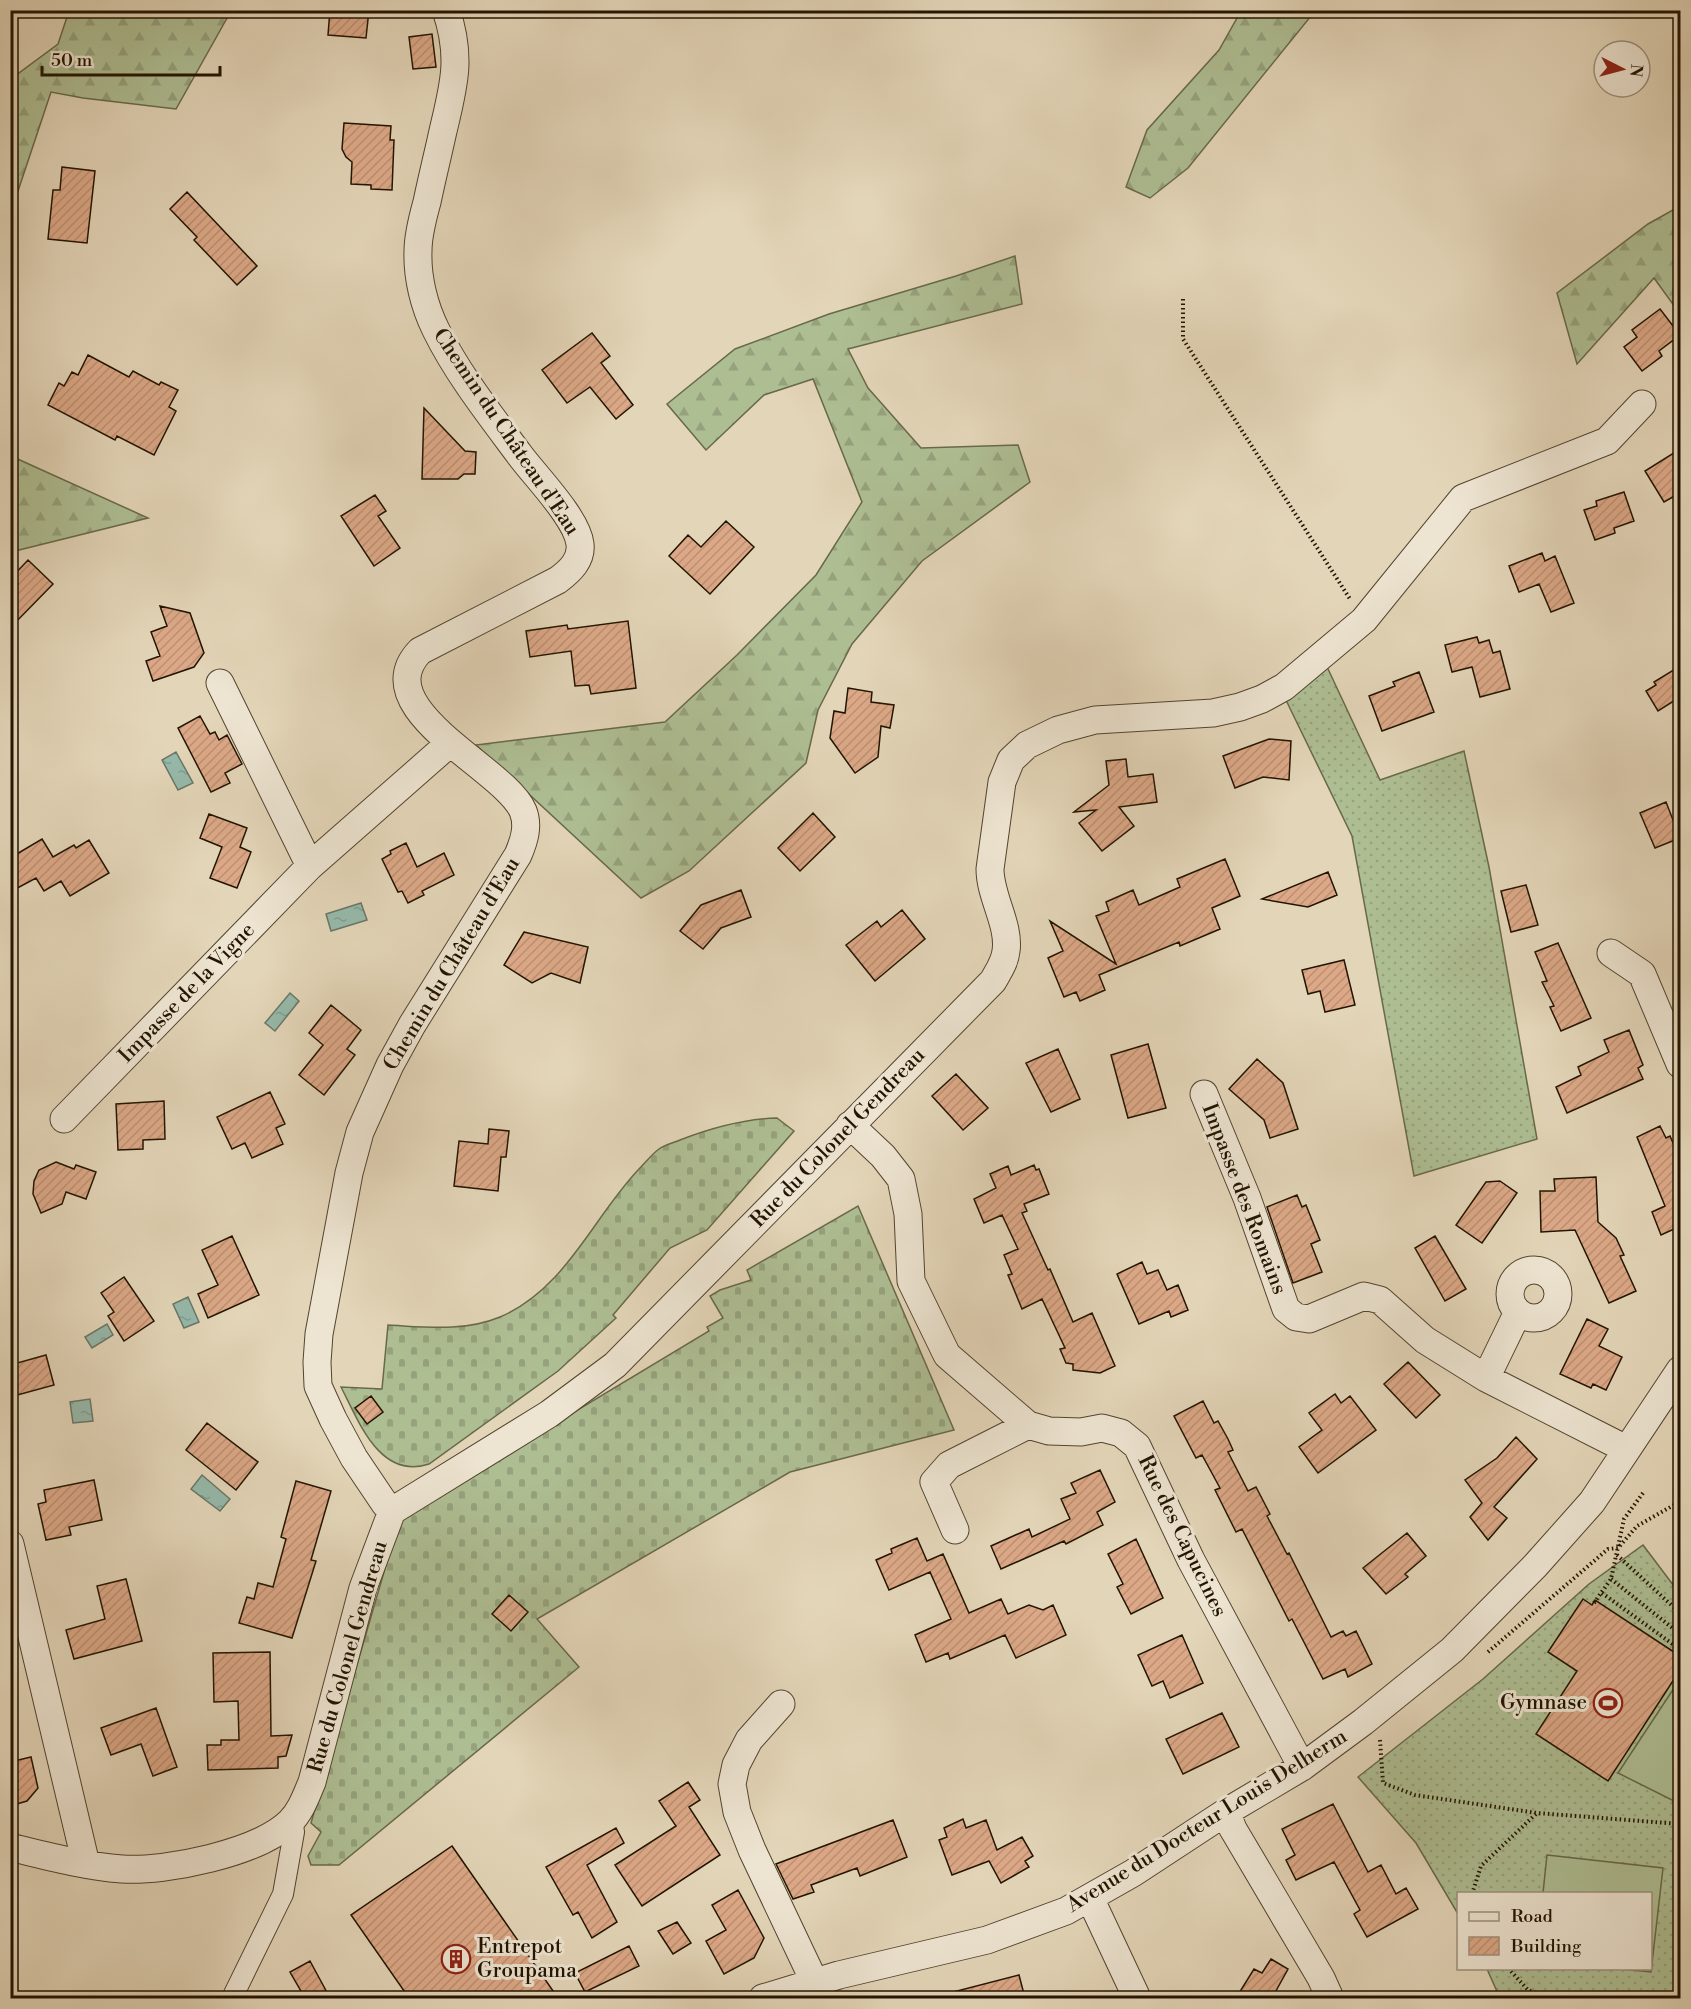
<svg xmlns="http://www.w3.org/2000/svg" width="1691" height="2009" font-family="'Libre Bodoni',serif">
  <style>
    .grass { fill: url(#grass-dots); stroke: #68694a; stroke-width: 1.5 }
    .forest { fill: url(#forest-firs); stroke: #68694a; stroke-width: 1.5 }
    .cemetery { fill: url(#cemetery-stones); stroke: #68694a; stroke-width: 1.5 }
    .pitch { fill: #aebe93; stroke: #68694a; stroke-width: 1.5 }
    .water { fill: url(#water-ripples); stroke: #687767; stroke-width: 1.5 }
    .building { fill: url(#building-hatch); stroke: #221401; stroke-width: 1.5 }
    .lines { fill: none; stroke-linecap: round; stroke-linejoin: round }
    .pedestrian-casing { stroke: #52442f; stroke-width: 22 }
    .minor-casing { stroke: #52442f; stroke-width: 29 }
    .path { stroke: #221401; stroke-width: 4; stroke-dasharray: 1.5 3; stroke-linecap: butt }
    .pedestrian { stroke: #ede4d1; stroke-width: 20 }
    .minor { stroke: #ede4d1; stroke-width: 27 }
    .labels { text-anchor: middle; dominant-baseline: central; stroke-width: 6; stroke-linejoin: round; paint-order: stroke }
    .street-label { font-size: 21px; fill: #221401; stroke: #ede4d1 }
    .poi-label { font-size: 21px; fill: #221401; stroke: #ede4d1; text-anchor: end }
  </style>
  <defs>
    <pattern id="grass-dots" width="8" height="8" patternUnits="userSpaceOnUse" patternTransform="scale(1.5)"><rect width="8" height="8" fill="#aebe93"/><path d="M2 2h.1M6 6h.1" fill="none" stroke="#95a27d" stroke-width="1.8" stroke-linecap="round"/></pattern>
    <pattern id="forest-firs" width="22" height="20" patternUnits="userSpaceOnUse" patternTransform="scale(1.5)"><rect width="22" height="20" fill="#aebe93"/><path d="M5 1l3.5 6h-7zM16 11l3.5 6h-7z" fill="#95a27d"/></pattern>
    <pattern id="cemetery-stones" width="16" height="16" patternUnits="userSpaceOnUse" patternTransform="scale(1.5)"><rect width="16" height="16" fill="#aebe93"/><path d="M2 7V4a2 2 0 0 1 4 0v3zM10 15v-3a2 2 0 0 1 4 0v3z" fill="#95a27d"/></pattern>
    <pattern id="water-ripples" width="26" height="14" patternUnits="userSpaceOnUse" patternTransform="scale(1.5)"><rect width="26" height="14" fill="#96b9ab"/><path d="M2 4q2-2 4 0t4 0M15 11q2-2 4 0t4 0" fill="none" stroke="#819e91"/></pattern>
    <pattern id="building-hatch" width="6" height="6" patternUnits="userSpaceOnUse" patternTransform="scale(1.5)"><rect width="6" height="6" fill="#dca887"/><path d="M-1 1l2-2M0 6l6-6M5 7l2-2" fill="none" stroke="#bc9073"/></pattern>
  </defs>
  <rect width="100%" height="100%" fill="#e3d5b8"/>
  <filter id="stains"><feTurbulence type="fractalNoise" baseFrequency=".00333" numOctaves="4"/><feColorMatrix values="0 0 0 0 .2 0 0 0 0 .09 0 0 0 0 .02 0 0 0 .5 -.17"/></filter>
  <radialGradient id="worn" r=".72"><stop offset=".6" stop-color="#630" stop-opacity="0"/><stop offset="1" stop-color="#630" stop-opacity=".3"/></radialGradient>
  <path class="grass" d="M1321 654 1380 780 1464 751 1489 867 1537 1139 1414 1176 1352 836 1283 694Z
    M1643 1545 1680 1594V1998H1500L1487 1969 1650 1968V1894H1458V1914L1416 1843 1358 1777 1483 1679 1589 1584Z"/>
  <path class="forest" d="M69 11H231L176 109 83 98 51 92 11 212V79L58 44Z
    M1241 11H1315L1188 168 1150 198 1126 187 1147 130 1219 50Z
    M1680 206V314L1654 278 1577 364 1557 293 1648 224Z
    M1015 256 1022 304 848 349 868 388 921 448 1018 445 1030 482 922 561 852 644 818 710 806 763 689 871 641 898 476 745 665 722 737 655 816 575 862 502 813 379 764 395 706 450 667 404 735 349 829 314 956 276Z
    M11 456 148 518 11 552Z"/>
  <path class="cemetery" d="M777 1118 794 1131 707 1230 670 1248 613 1315 616 1318 558 1371 429 1464C380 1480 359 1422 341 1387L382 1389 388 1325C426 1327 464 1332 500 1317 566 1289 593 1217 639 1169 645 1163 652 1154 659 1149 664 1145 673 1143 680 1140 711 1128 742 1119 777 1118Z
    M858 1206 954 1430 790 1472 537 1619 579 1667 339 1865H311L308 1856 321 1832 311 1823 400 1517 709 1331 707 1327 723 1318 710 1296 720 1290 751 1280 747 1270Z"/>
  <path class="pitch" d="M1680 1679V1804L1618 1773Z
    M1547 1855 1663 1868 1651 1972 1621 1969 1650 1968V1894L1543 1893Z"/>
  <path class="water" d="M176 752 193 783 178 790 162 760Z
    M361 903 367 920 331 931 326 914Z
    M290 993 299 1001 275 1031 265 1023Z
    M188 1297 199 1322 184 1328 173 1304Z
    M107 1324 113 1335 92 1348 85 1337Z
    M90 1399 93 1421 73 1423 70 1402Z
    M202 1475 230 1499 220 1511 191 1489Z"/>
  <path class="building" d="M330 10H369L366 38 328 35Z
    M432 34 436 67 413 69 409 37Z
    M344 123 391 126 390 140H394L392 190 371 189V185L351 184 352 162 346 157 342 149Z
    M62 167 95 171 87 243 48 239 53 190H60Z
    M187 192 257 266 237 285 194 240 197 237 170 209Z
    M1660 309 1680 335 1659 351 1662 356 1642 371 1624 347 1637 337 1632 330Z
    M592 333 610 356 601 363 633 405 616 419 590 387 567 403 542 370Z
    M88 355 129 377 133 371 159 385 161 382 178 390 169 407 176 411 154 455 117 436 115 440 48 405 59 383 64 386 72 372 78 375Z
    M424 408 465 451 476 452 475 474H464L458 479H422Z
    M1680 449V493L1664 502 1645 471Z
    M1624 492 1634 521 1614 528 1615 533 1595 540 1584 510 1597 506 1596 501Z
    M375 495 386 511 378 516 400 548 374 566 341 516Z
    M726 521 754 547 710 594 669 556 688 535 701 547Z
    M1542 553 1545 561 1555 556 1574 603 1551 612 1539 584 1519 592 1509 566Z
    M28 560 53 584 10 628V592L18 584 11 578Z
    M160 606 190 613 204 653 194 667 153 681 146 661 160 656 151 632 167 626Z
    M628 621 636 688 591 694 589 685 575 686 571 651 530 657 526 631 567 625 568 629Z
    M1477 637 1479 643 1489 640 1493 653 1500 651 1510 689 1480 697 1472 667 1452 672 1445 645Z
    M1680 666V697L1658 711 1646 691 1656 685 1654 682Z
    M1419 672 1434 712 1382 731 1369 696 1395 686 1393 682Z
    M848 688 872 692 871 702 894 705 890 728 881 726 878 757 855 773 830 738 834 711 845 713Z
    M200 716 210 734 215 732 219 740 227 735 242 764 225 773 230 783 211 792 178 728Z
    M1269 739 1291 741 1289 780 1263 777 1235 788 1223 756Z
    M1126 759 1128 777 1153 774 1157 802 1119 807 1134 826 1102 851 1079 823 1096 810 1074 812 1109 785 1106 761Z
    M1666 802 1680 838 1655 848 1640 813Z
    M813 813 835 837 800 871 778 848Z
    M209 814 247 828 240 847 251 852 237 888 210 878 222 847 200 838Z
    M42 839 53 857 74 845 76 848 89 840 109 873 70 896 61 881 44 891 36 878 10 892V858Z
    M406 843 417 867 444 853 454 875 422 891 424 895 408 903 402 891 398 892 382 859 391 854 390 851Z
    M1225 859 1240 896 1212 908 1220 929 1180 946 1179 942 1099 975 1105 990 1080 1001 1076 992 1064 997 1048 958 1063 951 1050 921 1116 964 1096 916 1109 911 1106 902 1133 890 1139 905 1180 887 1177 879Z
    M1328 872 1337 895 1308 907 1262 899Z
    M1526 885 1538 925 1511 932 1501 891Z
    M741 890 751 917 721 928 703 949 680 931 701 905Z
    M902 910 925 939 875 981 846 945 877 921 881 927Z
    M524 932 588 947 580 983 551 973 532 983 504 965Z
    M1558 943 1591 1018 1561 1031 1550 1007 1554 1006 1542 982 1547 981 1535 952Z
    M1344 960 1355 1005 1325 1012 1320 991 1308 994 1302 970Z
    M331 1005 361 1030 347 1049 355 1055 324 1095 299 1075 323 1045 309 1033Z
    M1629 1030 1643 1065 1638 1068 1643 1079 1567 1113 1556 1087 1581 1075 1578 1067 1609 1052 1604 1040Z
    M1148 1044 1166 1108 1128 1118 1111 1055Z
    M1058 1049 1080 1099 1051 1112 1026 1063Z
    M1257 1059 1283 1083 1298 1129 1270 1138 1264 1120 1229 1089Z
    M956 1074 988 1108 963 1130 932 1096Z
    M270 1092 285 1124 276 1128 283 1144 252 1158 245 1143 232 1149 217 1117Z
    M164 1101 165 1139 143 1140V1149L118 1150 116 1104Z
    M1660 1126 1666 1138 1670 1136 1680 1159 1679 1243 1674 1229 1661 1235 1652 1212 1665 1206 1637 1137Z
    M489 1129 509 1131 506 1157H501L498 1191 454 1186 459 1141 488 1144Z
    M56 1162 74 1169 76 1165 96 1172 86 1199 66 1192 62 1204 41 1213 33 1194 34 1181 39 1170Z
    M1034 1165 1036 1170 1039 1169 1049 1194 1024 1204 1027 1211 1022 1213 1048 1270 1050 1269 1073 1322 1092 1313 1115 1366 1100 1373 1073 1370V1364L1066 1363 1060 1349 1065 1348 1042 1299 1022 1309 1008 1275 1012 1274 1004 1255 1018 1249 1002 1215 984 1223 974 1199 996 1188 990 1174 1008 1166 1011 1175Z
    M1596 1177 1598 1222 1616 1238 1624 1255 1620 1256 1636 1291 1609 1303 1575 1230 1541 1232 1540 1191H1555L1554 1179Z
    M1500 1181 1517 1193 1482 1243 1456 1225 1486 1182Z
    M1297 1195 1302 1207 1306 1205 1320 1240 1311 1244 1322 1272 1293 1283 1267 1207Z
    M232 1236 259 1295 208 1318 198 1294 218 1285 202 1250Z
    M1435 1236 1466 1289 1445 1301 1415 1248Z
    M1142 1262 1147 1274 1158 1270 1167 1290 1178 1285 1188 1310 1171 1317 1169 1311 1139 1324 1117 1274Z
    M124 1277 154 1321 124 1341 108 1316 114 1312 101 1293Z
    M1587 1319 1608 1329 1599 1346 1622 1357 1606 1390 1593 1384 1591 1388 1560 1374Z
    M46 1355 54 1385 10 1397V1365Z
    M1408 1362 1440 1395 1416 1418 1384 1384Z
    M1335 1394 1341 1403 1350 1396 1376 1430 1318 1473 1299 1447 1322 1430 1309 1413Z
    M371 1396 383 1412 367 1424 355 1408Z
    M1203 1401 1214 1423 1218 1421 1228 1439 1233 1450 1228 1452 1248 1491 1256 1487 1270 1514 1267 1516 1287 1554 1289 1553 1331 1637 1343 1631 1346 1636 1356 1631 1372 1664 1348 1677 1345 1669 1323 1679 1292 1619 1289 1621 1242 1529 1236 1532 1215 1490 1220 1488 1202 1455 1196 1458 1174 1416Z
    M207 1423 258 1462 236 1490 186 1450Z
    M1516 1437 1537 1459 1494 1507 1507 1518 1488 1540 1470 1517 1482 1503 1465 1480 1497 1458Z
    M1100 1470 1115 1502 1097 1512 1103 1525 1066 1544 1064 1541 1001 1569 991 1546 1029 1529 1032 1537 1070 1519 1061 1499 1076 1493 1071 1483Z
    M94 1480 102 1520 69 1527 71 1535 46 1540 38 1504 46 1502 44 1490Z
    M296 1481 331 1491 311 1560 316 1561 292 1638 239 1623 247 1597 254 1599 258 1583 273 1587 286 1539 281 1537Z
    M1407 1533 1426 1556 1405 1574 1408 1577 1386 1594 1363 1568Z
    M917 1538 927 1561 943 1554 969 1613 1001 1599 1008 1614 1029 1605 1043 1610 1053 1605 1066 1635 1016 1658 1005 1635 950 1659 948 1653 926 1662 915 1635 951 1619 930 1572 889 1590 876 1560 892 1553 891 1549Z
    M1136 1539 1163 1598 1131 1614 1117 1587 1123 1584 1108 1554Z
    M126 1579 142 1641 74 1659 66 1630 105 1619 97 1586Z
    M509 1595 528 1612 511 1631 492 1614Z
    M1583 1599 1592 1605 1595 1600 1680 1656V1670L1608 1781 1536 1734 1577 1671 1548 1652Z
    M1182 1635 1203 1683 1170 1698 1163 1681 1152 1686 1138 1655Z
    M270 1652 271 1736 292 1735 286 1756 278 1757V1768L208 1770 207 1745H221V1740H239L238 1701 214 1702 213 1653Z
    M156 1708 177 1767 153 1776 141 1744 111 1755 101 1728Z
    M1222 1713 1239 1747 1183 1774 1166 1739Z
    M31 1757 38 1788 27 1801 13 1805 10 1794V1762Z
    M688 1782 700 1800 689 1807 720 1855 642 1906 615 1865 676 1826 659 1801Z
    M1333 1804 1368 1872 1381 1865 1396 1894 1406 1888 1418 1909 1367 1937 1354 1914 1360 1910 1334 1862 1296 1880 1286 1860 1295 1855 1282 1829Z
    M963 1819 966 1828 986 1820 997 1850 1022 1837 1033 1856 1025 1861 1029 1867 1001 1883 989 1861 952 1875 939 1840 947 1837 944 1828Z
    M893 1820 907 1857 860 1876 857 1868 811 1885 814 1892 793 1899 776 1864Z
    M616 1828 624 1843 587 1865 617 1922 592 1938 578 1912 573 1915 546 1867Z
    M452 1846 558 1998H409L351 1915Z
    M738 1890 764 1938 754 1958 724 1974 706 1941 726 1930 712 1905Z
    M677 1922 691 1943 673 1954 658 1931Z
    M629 1946 639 1966 585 1992 575 1973Z
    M1271 1959 1288 1969 1272 1998H1236L1254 1969 1262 1973Z
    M310 1961 330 1998H305L290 1972Z
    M1019 1975 1025 1998H954L953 1992Z"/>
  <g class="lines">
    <g class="pedestrian-casing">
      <path id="pedestrian" d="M232 1998 283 1894 294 1832 292 1820"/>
    </g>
    <g class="minor-casing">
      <path id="minor" d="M220 683 310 866 450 743
        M1611 953 1642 974 1680 1064
        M1204 1094 1247 1198 1286 1309 1296 1317 1309 1319 1364 1296 1380 1300 1425 1340 1486 1378 1626 1449
        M64 1119 310 866
        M850 1125 883 1156 901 1179 908 1214 911 1281 947 1355 1028 1425 1049 1431 1081 1432 1102 1428 1121 1433 1137 1446 1191 1560 1302 1767
        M1510 1294a24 24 0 1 1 48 0a24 24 0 1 1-48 0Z
        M1486 1378 1518 1312
        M392 1511 385 1504 354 1458 333 1419 318 1386 317 1362 319 1334 349 1173 360 1132 390 1065 412 1025 518 855C524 841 529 826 523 811 505 768 364 709 420 651L558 580C570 571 582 560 580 544 577 518 535 476 519 454 490 415 457 373 436 330 424 306 417 277 418 251 418 234 423 217 427 202 432 178 438 154 443 131 454 85 462 57 446 10
        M955 1530 934 1482 949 1465 1028 1425
        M10 1544 86 1864
        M781 1704 749 1740 736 1765 732 1784 737 1812 752 1850 815 1983
        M1226 1812 1233 1829 1321 1978 1330 1998
        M10 1847C47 1856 84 1866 122 1869 166 1872 258 1853 290 1822 301 1811 306 1796 312 1782L363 1588 392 1511 549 1414 615 1365 993 981C998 972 1005 962 1006 951 1010 925 990 897 990 869L1002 782 1011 760 1027 745 1058 730 1095 720 1213 713 1240 707 1262 699 1284 687 1364 620 1463 498 1607 441 1642 404
        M1090 1898 1137 1998
        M763 1998 839 1975 987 1940 1066 1911 1133 1873 1226 1812 1302 1767 1363 1722 1452 1650 1535 1566 1592 1502 1680 1370"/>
    </g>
    <path class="path" d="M1183 299V339L1350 599
      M1617 1555 1680 1613
      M1611 1579 1680 1634
      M1602 1593 1678 1648
      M1594 1603 1611 1579 1624 1519 1643 1493
      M1488 1652 1608 1549 1618 1548 1637 1526 1674 1505 1680 1496
      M1380 1740 1383 1783 1415 1795 1537 1813 1680 1824
      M1472 1894 1481 1866 1537 1813
      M1508 1968 1528 1990 1550 1998"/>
    <use href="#pedestrian" class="pedestrian"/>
    <use href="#minor" class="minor"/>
  </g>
  <defs>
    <g id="stadium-ring" transform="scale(1.5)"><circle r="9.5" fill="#ede4d1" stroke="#8f2418" stroke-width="1.5"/><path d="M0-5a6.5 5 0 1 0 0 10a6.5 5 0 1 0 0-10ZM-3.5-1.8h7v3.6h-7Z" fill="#8f2418"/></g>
    <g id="building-ring" transform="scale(1.5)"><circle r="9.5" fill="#ede4d1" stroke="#8f2418" stroke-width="1.5"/><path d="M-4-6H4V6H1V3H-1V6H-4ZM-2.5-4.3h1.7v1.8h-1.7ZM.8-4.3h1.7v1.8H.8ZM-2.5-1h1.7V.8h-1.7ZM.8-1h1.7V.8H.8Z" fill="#8f2418"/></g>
  </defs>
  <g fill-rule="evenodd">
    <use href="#stadium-ring" x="1608" y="1703"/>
    <use href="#building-ring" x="456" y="1959"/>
  </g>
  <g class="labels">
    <g class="street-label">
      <text transform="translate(506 432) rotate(56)">Chemin du Château d'Eau</text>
      <text transform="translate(452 964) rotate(-59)">Chemin du Château d'Eau</text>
      <text transform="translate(187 993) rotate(-46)">Impasse de la Vigne</text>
      <text transform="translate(838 1138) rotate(-46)">Rue du Colonel Gendreau</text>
      <text transform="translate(1244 1199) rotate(69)">Impasse des Romains</text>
      <text transform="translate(1182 1536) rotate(64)">Rue des Capucines</text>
      <text transform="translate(348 1657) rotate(-74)">Rue du Colonel Gendreau</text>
      <text transform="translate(1207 1821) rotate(-32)">Avenue du Docteur Louis Delherm</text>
    </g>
    <g class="poi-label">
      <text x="1587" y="1703">Gymnase</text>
      <text x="477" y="1947" text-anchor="start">Entrepot<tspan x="477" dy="24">Groupama</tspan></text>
    </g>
  </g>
  <rect width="1691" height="2009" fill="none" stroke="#e3d5b8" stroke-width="36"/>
  <rect x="12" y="12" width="1667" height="1985" fill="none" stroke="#221401" stroke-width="3"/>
  <rect x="18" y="18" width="1655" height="1973" fill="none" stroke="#221401" stroke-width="1.5"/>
  <rect x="1457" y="1892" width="195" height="78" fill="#ede4d1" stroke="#9c917e" stroke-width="1.5"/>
  <rect x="1469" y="1912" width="30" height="9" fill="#ede4d1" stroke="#9c917e" stroke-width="1.5"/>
  <text x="1511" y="1922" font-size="18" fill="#221401">Road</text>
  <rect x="1469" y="1937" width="30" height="18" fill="url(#building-hatch)" stroke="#9c917e" stroke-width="1.5"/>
  <text x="1511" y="1952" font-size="18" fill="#221401">Building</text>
  <g transform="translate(1622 69) rotate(96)"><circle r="28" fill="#ede4d1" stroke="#9c917e" stroke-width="1.5"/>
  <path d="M0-4.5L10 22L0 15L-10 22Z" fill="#8f2418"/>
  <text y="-9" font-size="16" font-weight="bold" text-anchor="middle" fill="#221401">N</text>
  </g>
  <path d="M42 66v9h178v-9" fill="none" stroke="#221401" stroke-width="3"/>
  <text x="51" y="66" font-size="18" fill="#221401" stroke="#ede4d1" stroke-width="4.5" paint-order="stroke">50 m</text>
  <rect width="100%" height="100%" filter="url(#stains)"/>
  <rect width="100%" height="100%" fill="url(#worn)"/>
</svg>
